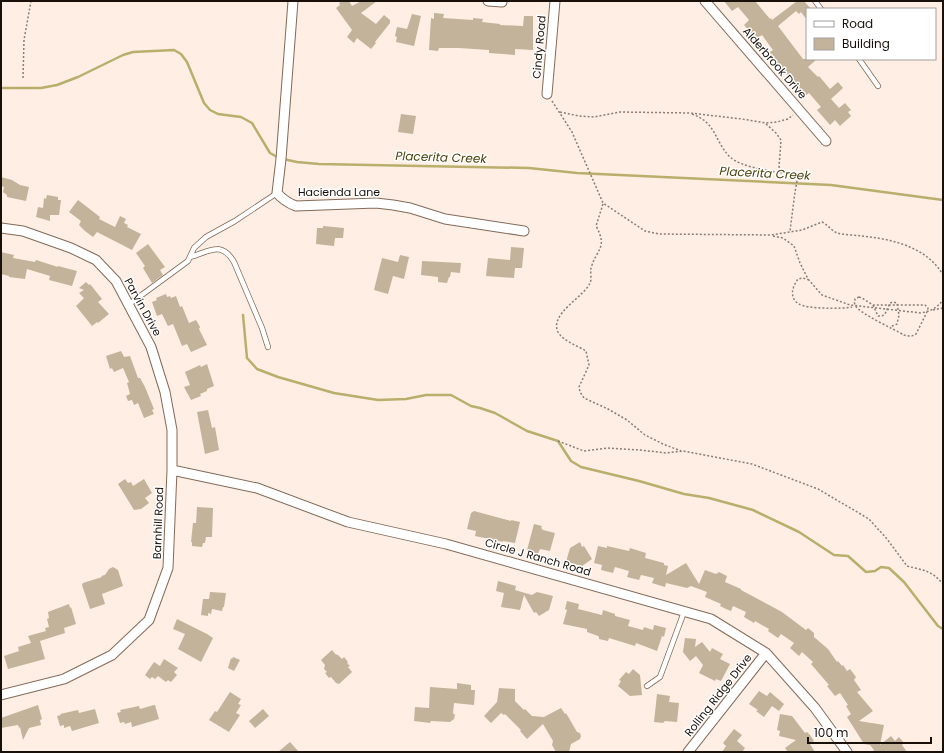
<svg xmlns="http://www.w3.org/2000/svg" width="944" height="753" font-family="Poppins,sans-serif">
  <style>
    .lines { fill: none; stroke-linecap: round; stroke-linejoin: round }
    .stream { stroke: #baae6c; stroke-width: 2.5 }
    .building { fill: #c3b39a }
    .lane-casing { stroke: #826a59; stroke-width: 6 }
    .street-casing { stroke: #826a59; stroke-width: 11 }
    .path { stroke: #897d74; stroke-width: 1.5; stroke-dasharray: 2 2; stroke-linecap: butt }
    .lane { stroke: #fff; stroke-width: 4.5 }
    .street { stroke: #fff; stroke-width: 9 }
    .labels { text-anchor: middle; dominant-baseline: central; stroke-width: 3; stroke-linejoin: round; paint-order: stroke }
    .street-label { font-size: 11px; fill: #181009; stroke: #fff }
    .water-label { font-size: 12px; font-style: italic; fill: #4c430f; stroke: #fff }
  </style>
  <rect width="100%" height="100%" fill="#ffeee3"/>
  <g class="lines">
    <path class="stream" d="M1 88H41L57 85 78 77 123 55 133 52 174 50 181 54 187 62 204 103 210 110 218 114 241 117 252 123 270 153 279 158
      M283 159 297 162 319 164 529 168 577 173 831 185 943 200
      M243 315 247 358 257 369 278 377 334 393 378 400 406 399 426 395H451L471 406 480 408 495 413 527 431 558 441 571 461 581 467 639 481 684 494 709 498 753 510 799 532 834 555 848 556 866 572 875 571 881 567 889 568 904 582 938 626 943 629"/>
  </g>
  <path class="building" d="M342 1H349L352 6 361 1H377L361 13 376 24 384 15 390 20V23L375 42 376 43 371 49 357 38 354 43 347 37 352 30 336 8 340 5 339 3Z
    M724 1H755L770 19 771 18 772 20 797 1H804L811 9H807V20L801 12 799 14 796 11 778 26 803 59H817L808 67 818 77 819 76 830 89 838 82 843 88 831 99 839 108 845 103 851 110 848 112 851 116 840 126 835 120 830 125 817 110 821 107 809 93 805 96 768 53 773 50 762 35 756 39 744 25 749 20 738 7 732 11Z
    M434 13 444 14 443 18 473 20V18L483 19 482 22 500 24V25L523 26 524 16H533V50L515 49V55L489 53V50L459 48H439L438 51 429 50 431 18 434 19Z
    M412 14 421 16 414 46 396 42 397 37 395 36 397 27 407 29Z
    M401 114 416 116 413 134 398 132Z
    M1 177 12 180 20 185 29 187 26 201 7 197V195L3 192 4 187 1 186Z
    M47 195 58 197V200H61L59 215H50V221L36 217 38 207 43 208 44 198 46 199Z
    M78 200 100 217 99 219 115 227 120 216 126 219 124 223 128 225 127 227 141 234 132 250 97 232 93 237 85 231 79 225 81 221 69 212Z
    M323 226 344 228 343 238H335L334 246 316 244 317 228H323Z
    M148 244 165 267 160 270 163 275 152 283 143 268 145 266 136 253Z
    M511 247 524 248 522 268H515L514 278 486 276 488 258 510 260Z
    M1 252 14 255 13 258 35 262 36 260 58 267V266L77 271 72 286 49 280 50 276 27 269 25 279 9 277V276L1 274Z
    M400 255 409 257 404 279 393 276 388 294 374 290 382 258 398 262Z
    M422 261 461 263 460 273 451 272 450 277H449L447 283 438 282V277L421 275Z
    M86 282 89 285 90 284 102 299 98 302 109 314 98 323 97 322 92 326 76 306 84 298 79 293 84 290 79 288Z
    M166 294 167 297 170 296 171 298 176 296 180 307 182 306 189 323 196 320 200 327 199 329 207 345 191 352 187 344 182 346 173 324 168 326 162 314 157 316 152 302 157 300 156 298Z
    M121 351 124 357 130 356 138 378H140L145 387 154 409 152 410 154 414 144 418 138 403 134 405 132 400 128 401 126 396 130 394 127 383 129 382 123 368 114 372 112 368 110 369 106 356Z
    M207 364 214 386 207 389V391L200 394 201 396 191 400 184 387 190 385 185 372 200 365 201 367Z
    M208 410 212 428 215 427 219 450 205 454 197 412Z
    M125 479 128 483 131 482 133 486 144 479 152 493 145 498 149 503 141 509 134 510 118 484Z
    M197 507 213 508 212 537H206L205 543H203L202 547 192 546V542H191L193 523H196Z
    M474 511 511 521V520L520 522 515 543 503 541V542L499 541 475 536 476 531 467 529 471 513Z
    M534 524 542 526 541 528 543 530 555 533 550 551 540 549 538 554 527 550Z
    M580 542 582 547 584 546 592 559 582 566 566 562 570 548Z
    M598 546 607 548V546L629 551 630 548 646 553 645 558 664 563V565L668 566 666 575 686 563 699 584 705 570 716 574 719 572 727 576 725 582 741 589V590L782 612 806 630 808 628 814 633V637L828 649 837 662 838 661 842 666 843 665 847 671 850 669 856 677 854 680 861 690 857 692 873 711 859 721 884 725 880 745 891 736 895 741 899 737 904 743 902 745 907 752H872L874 750 870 745 864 744 847 717 851 714 846 706 848 705 840 693 835 696 827 686 829 685 811 664 813 662 802 652 799 656 790 648 794 643 781 634 778 638 768 631 769 629 755 621 754 623 744 617 746 612 733 606 731 611 726 609 720 606 721 604 705 597 707 592 691 586 687 588 666 583 665 587 652 583 654 578 641 575 639 580 627 577 629 571 615 567 613 573 601 570 602 565 594 563Z
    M113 567 118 570 123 586 102 594 105 604 90 609 82 585 83 583 102 577 101 576 105 575 109 569Z
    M498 581 516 586 515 590 532 595 537 592 553 596 549 610 539 616 536 612 534 613 524 595 520 610 501 607 504 593 496 591Z
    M210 592 226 593 224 607H223L222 611 212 609 211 614 208 613V616L201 615 203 599H209Z
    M567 601 579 604 578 609 602 615 603 610 615 614V616L630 620 628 626 643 630 644 627 653 630 654 625 666 628 664 637 662 636 657 651 636 643 635 646 609 638 608 641 599 639V637L598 636 587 632V629L563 624 567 610 565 609Z
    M69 604 70 608 71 607 76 624 64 628 65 633 40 641 45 659 8 669 4 656 19 651 18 647 31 643 28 636 46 631 45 628 49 627 47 619 49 618 48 612Z
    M177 619 207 634 213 638 201 662 178 649 185 634 173 629Z
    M685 638 696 639 695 647 702 642 710 652 712 648 723 654 720 659 730 664 721 681 716 679 715 681 699 673 703 665 696 656 690 661 683 652Z
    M332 650 335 654 338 655 342 659 344 657 348 662 347 663 350 666 348 667 352 672 339 684 336 683 331 677 329 678 325 673 327 672 324 669 325 665 321 660Z
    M233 657 240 660 234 671 228 668 231 658 232 659Z
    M164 659 178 668 174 672 177 675 171 682 168 680 166 682 158 676 155 679 152 677 150 679 145 675 154 662 160 666Z
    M633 669 640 675 642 695 630 696 618 686 621 681 619 680 626 672 629 674Z
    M457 683 471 685V690H475L474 705 454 703 453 713 455 715 454 719 450 722 431 721 430 723 414 721 415 707 429 708 430 687 457 689Z
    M499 688 515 689V701L524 710 525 709 532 716 544 717 561 708 565 714 566 713 577 732 580 733 581 736 580 739 571 744 569 752H556L552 745 553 741 543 724 527 739 520 731 521 730 505 714 504 715 501 713 491 723 484 716 497 702Z
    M759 691 767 696 770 692 784 704 779 711 772 706 764 717 756 711 758 710 749 704Z
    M230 692 241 699 238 704 241 705 236 713 240 715 229 732 209 720 215 711 217 712Z
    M657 694 670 696 669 702 679 703 677 722 665 721 663 723 654 722Z
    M38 705 42 719 40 720 41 725 29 728 23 740 20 727 19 728 18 725 1 728V718Z
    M154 705H155L159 719 132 727 131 722 125 724 124 722 120 723 117 713 121 712 120 710 139 706 140 709Z
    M95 709 99 723 72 731 70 726 64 728V725L60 726 57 716 61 715 60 714 78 710 79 713Z
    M263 709 269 716 255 728 249 721Z
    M780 714 792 716 805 733 807 732 810 735 814 741 810 744 815 752H788L785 748 796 740 779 736 780 731 777 730Z
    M734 729 742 735 737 741 745 748 742 752H722L726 746 723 743Z
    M290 742 299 752H278Z"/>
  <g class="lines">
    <g class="lane-casing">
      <path id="lane" d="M815 1 821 9
        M859 59 878 86
        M190 257C209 252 221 240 234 262L262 328 268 347
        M128 305 188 261 194 248 206 237 235 221 277 193
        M647 686 660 677 684 612"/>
    </g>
    <g class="street-casing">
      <path id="street" d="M293 1 281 159 277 193C283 200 288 203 296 206L376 203 393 205 410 208 445 219 524 231
        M488 1 502 2
        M705 1 826 141
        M547 94 555 1
        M1 228 23 231 71 248 96 260 116 281 151 347 165 392 172 430V470L168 568 149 620 112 655 64 679 1 695
        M172 470 257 488 348 522 446 544 711 619 766 653 815 708 847 752
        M688 752 766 653"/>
    </g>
    <path class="path" d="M23 78 24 40 31 1
      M552 101 572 132 603 203 645 231 659 234 771 235 802 230 822 222C828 225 832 231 837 233 844 235 854 235 862 236 892 239 927 247 943 275
      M560 112 579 116 594 117 620 112 690 113 742 119 766 123 777 122 788 119 793 115
      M692 114C717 123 714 141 730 157 741 167 769 171 784 173
      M766 124 776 133 781 140 779 167C786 175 792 174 797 181L795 192 790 231
      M603 204 596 226C608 248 597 248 591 268 590 272 592 279 590 283 584 297 549 314 558 332 563 341 578 346 586 351L589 365 579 387 580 392 584 398 608 409 627 420 645 435 663 444 681 451
      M773 236 783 238 794 246 800 263 808 279 822 295 850 305 921 313C931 311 937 308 943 300
      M809 280 803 278 798 279C792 287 789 298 799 304 806 309 843 309 852 307
      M859 297 862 298 873 305H925L928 308 927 312 916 334C912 337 908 336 904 335 894 329 858 313 855 305 854 302 855 301 855 299Z
      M873 305 878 316H882L885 314 890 303 893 302 897 303 899 315 897 324 890 327
      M933 310 943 308
      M558 441 584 451 607 448 640 450 666 453 683 451 752 464 818 489 869 519 887 539 907 566C924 571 930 569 943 584"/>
    <use href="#lane" class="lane"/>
    <use href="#street" class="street"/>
  </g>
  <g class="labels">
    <g class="street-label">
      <text transform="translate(539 47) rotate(-85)">Cindy Road</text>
      <text transform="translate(775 63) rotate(49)">Alderbrook Drive</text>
      <text x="339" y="192">Hacienda Lane</text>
      <text transform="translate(143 307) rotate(61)">Parvin Drive</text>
      <text transform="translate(158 523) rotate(-88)">Barnhill Road</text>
      <text transform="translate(538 557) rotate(16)">Circle J Ranch Road</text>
      <text transform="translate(718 695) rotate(-52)">Rolling Ridge Drive</text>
    </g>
    <g class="water-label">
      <text transform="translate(441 157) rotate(2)">Placerita Creek</text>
      <text transform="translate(765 173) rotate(3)">Placerita Creek</text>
    </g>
  </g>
  <rect width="944" height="753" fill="none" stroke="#181009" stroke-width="4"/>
  <rect x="806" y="8" width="130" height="52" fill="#ffffff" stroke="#a39f9d"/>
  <rect x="814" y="21" width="20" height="6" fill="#ffffff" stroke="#a39f9d"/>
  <text x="842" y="28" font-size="12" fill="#181009">Road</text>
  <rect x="814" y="38" width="20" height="12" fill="#c3b39a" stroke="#a39f9d"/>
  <text x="842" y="48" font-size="12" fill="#181009">Building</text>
  <path d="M808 737v6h123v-6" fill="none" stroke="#181009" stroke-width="2"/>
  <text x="814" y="737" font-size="12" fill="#181009" stroke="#ffffff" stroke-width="3" paint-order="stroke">100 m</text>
</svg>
